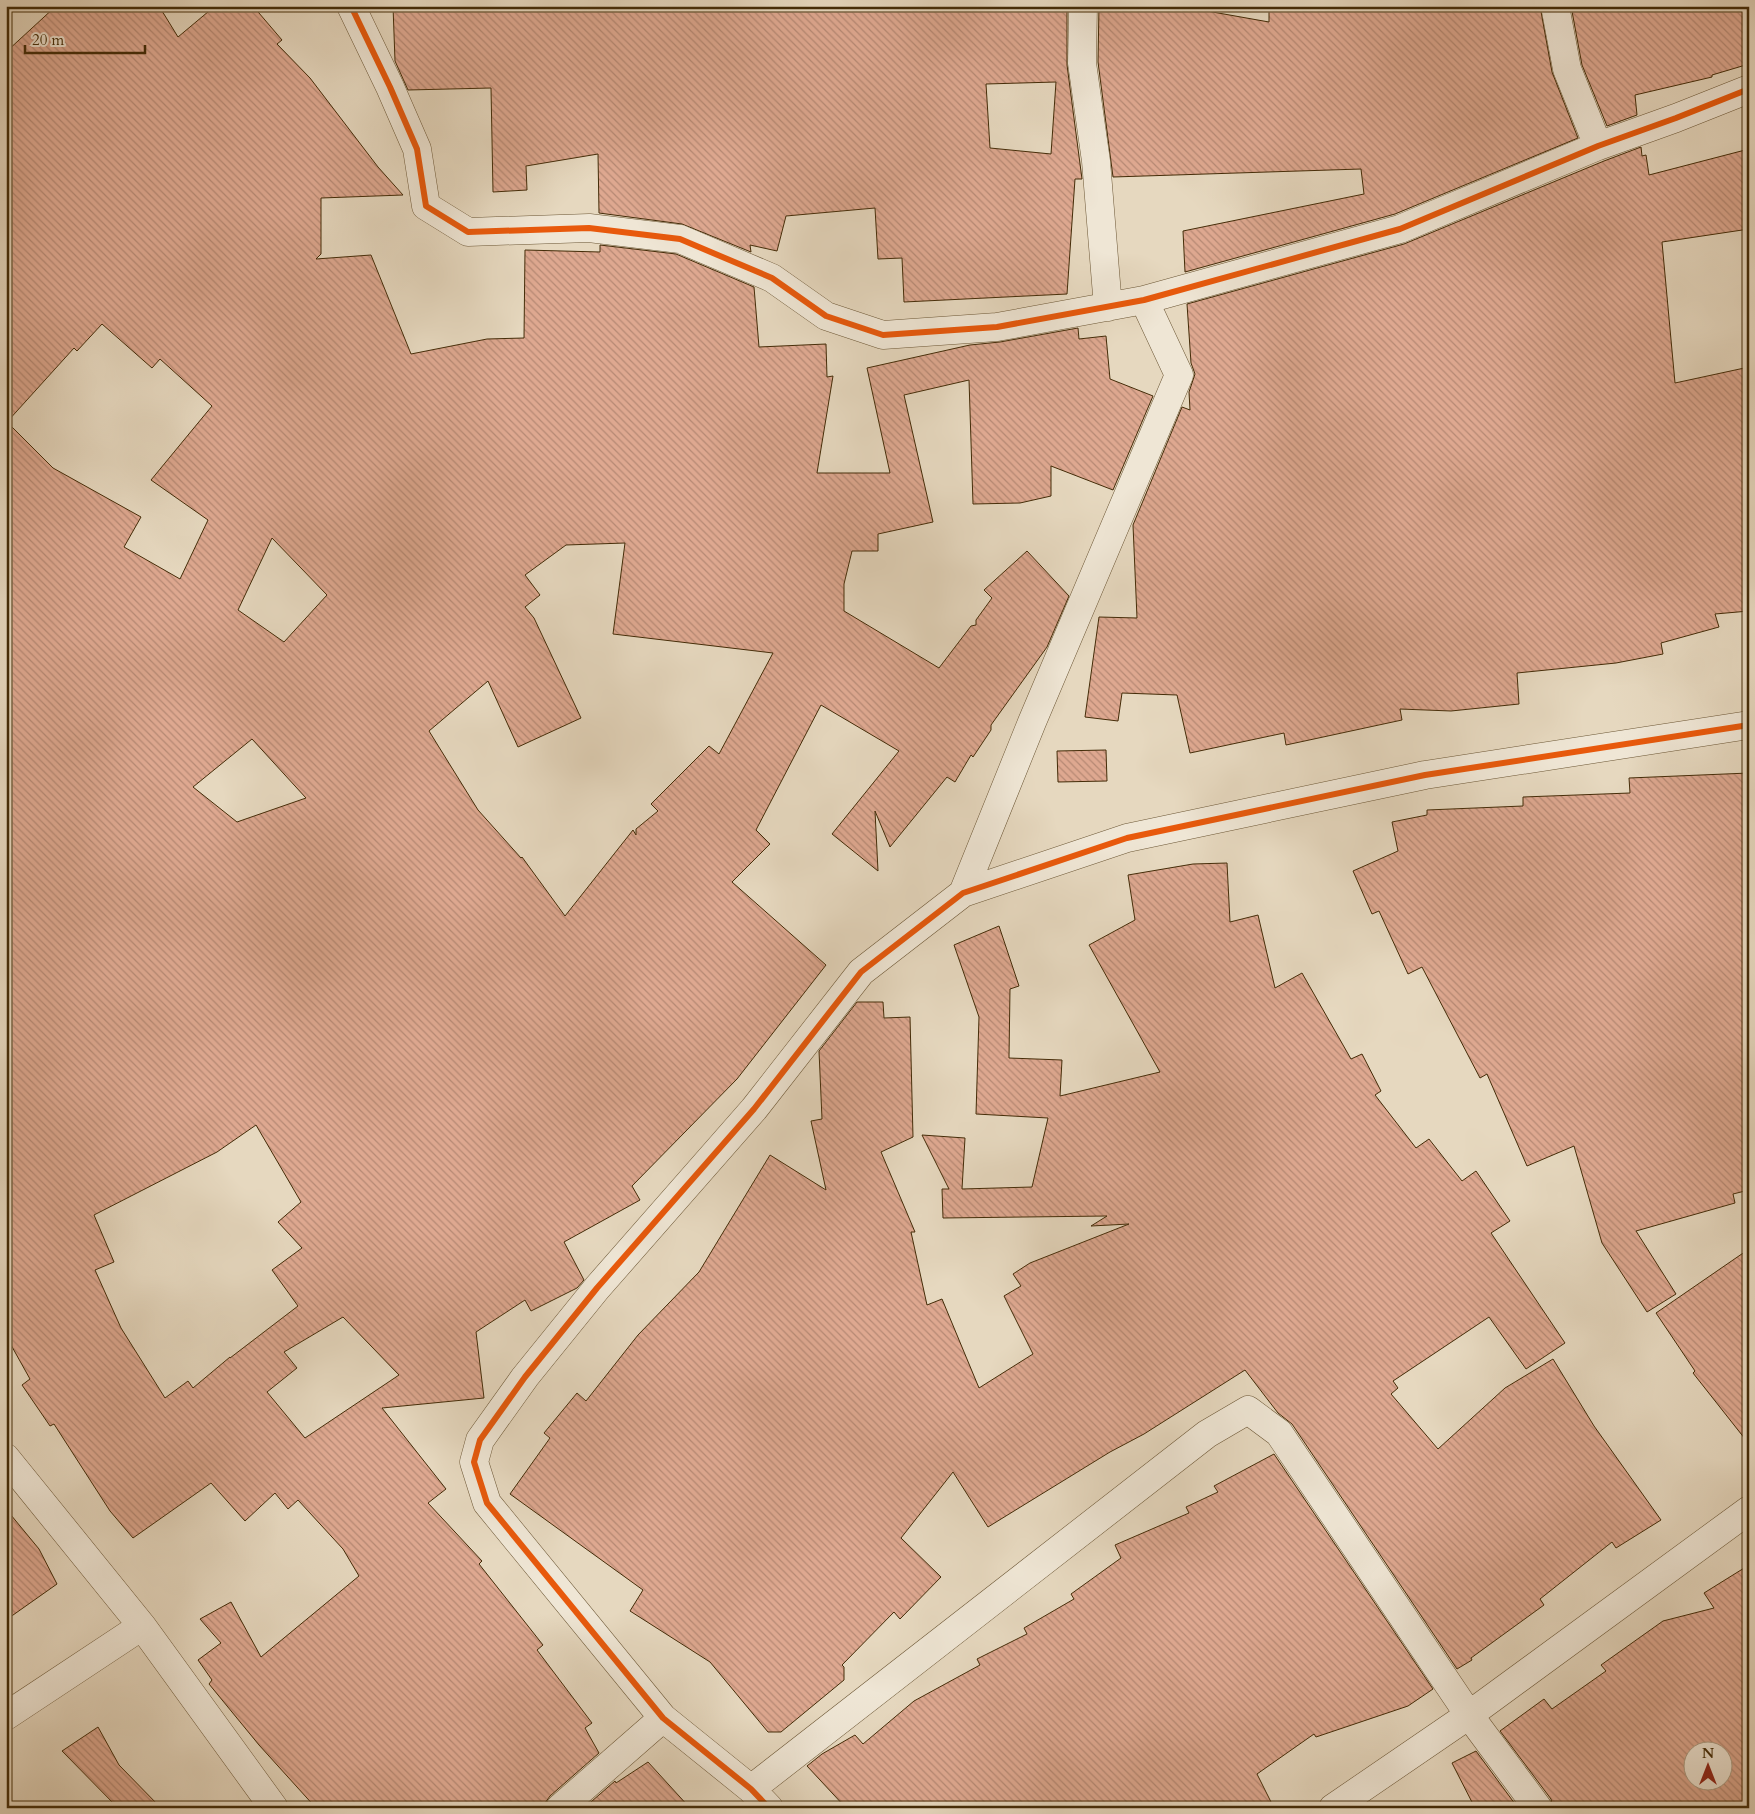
<svg xmlns="http://www.w3.org/2000/svg" width="1755" height="1814" font-family="Cardo,serif">
  <style>
    .building { fill: url(#building-back-hatch); stroke: #442c08; fill-rule: evenodd }
    .lines { fill: none; stroke-linecap: round; stroke-linejoin: round }
    .street-casing { stroke: #6c5736; stroke-width: 29 }
    .street { stroke: #efe6d5; stroke-width: 28 }
    .cycleway-casing { stroke: #efe6d5; stroke-width: 9 }
    .cycleway { stroke: #e8590c; stroke-width: 6 }
  </style>
  <defs>
    <pattern id="building-back-hatch" width="6" height="6" patternUnits="userSpaceOnUse" patternTransform="scale(1.25)"><rect width="6" height="6" fill="#dea890"/><path d="M-1 5l2 2M0 0l6 6M5-1l2 2" fill="none" stroke="#b68974"/></pattern>
  </defs>
  <rect width="100%" height="100%" fill="#e6d8bf"/>
  <filter id="stains"><feTurbulence type="fractalNoise" baseFrequency=".004" numOctaves="4"/><feColorMatrix values="0 0 0 0 .2 0 0 0 0 .09 0 0 0 0 .02 0 0 0 .5 -.17"/></filter>
  <radialGradient id="worn" r=".72"><stop offset=".6" stop-color="#630" stop-opacity="0"/><stop offset="1" stop-color="#630" stop-opacity=".3"/></radialGradient>
  <path class="building" d="M56 6H159L178 37 215 6H253L282 40 277 44 310 78 378 167 403 195 321 198V254L316 259 371 255 411 354 487 339 524 338 525 250 600 252V245L676 254 754 287 759 347 826 344 827 377 833 376 817 473H890L867 368 970 345 1000 342 1078 328 1079 339 1106 336 1110 379 1153 396 1113 490 1051 466V496L1020 503 973 504 969 380 904 395 933 522 878 534V551H852L844 584V611L939 668 971 626 976 625V620L992 598 984 590 1027 551 1069 596 1047 647 991 725V730L973 757 971 755 955 782 947 777 890 847 875 811 878 871 832 834 899 751 821 705 756 830 770 844 732 882 826 965 737 1079 632 1186 640 1200 564 1242 584 1280 577 1288 531 1311 525 1300 476 1332 484 1398 382 1408 446 1489 428 1503 482 1561 479 1564 543 1645 537 1650 592 1723 585 1728 599 1753 550 1796 545 1803V1808H316L259 1745 209 1684 212 1680 198 1660 221 1643 200 1619 231 1602 261 1657 359 1576 343 1549 298 1500 288 1509 275 1493 245 1521 211 1483 133 1538 110 1511 54 1424 50 1426 22 1385 30 1379 6 1336V52ZM102 324 152 368 160 359 212 406 151 480 208 520 180 579 124 547 141 517 53 468 7 422 74 348 77 351ZM272 538 327 595 284 642 238 610ZM625 543 613 634 773 653 719 754 709 746 651 804 658 811 636 829V835L633 830 565 916 522 857 521 858 478 810 429 731 488 681 518 747 581 718 534 618 525 607 540 595 525 575 566 545ZM252 739 306 798 237 822 193 787ZM256 1125 301 1202 278 1222 302 1248 272 1270 298 1306 230 1358V1357L193 1388 188 1381 165 1398 121 1328 95 1270 114 1262 94 1215 217 1152ZM343 1317 399 1375 305 1438 267 1392 297 1368 284 1352Z
    M393 6H1067V65L1082 179H1075L1067 294 904 302 902 258 878 259 875 208 786 216 777 251 750 245 751 252 682 224 599 213 598 154 526 166 527 190 493 192 491 88 408 90 395 61ZM1056 82 1051 154 990 148 986 84Z
    M1099 6H1207V11L1269 22V6H1540L1552 72 1578 138 1395 214 1185 272 1183 231 1364 194 1361 169 1113 177 1098 62Z
    M1571 6H1749V64L1712 75V77L1635 95 1637 115 1607 126 1582 65Z
    M1641 147 1642 156 1646 155 1649 175 1749 149V229L1662 242 1675 383 1749 367V611L1715 614 1719 627 1661 643 1663 654 1616 663 1517 673 1519 704 1451 711 1400 709 1402 720 1286 745 1284 733 1190 753 1177 695 1122 693 1118 721 1085 717 1099 617 1137 618 1133 525 1182 407 1190 410 1189 392 1195 374 1191 363 1187 304 1404 244 1604 161Z
    M1106 750 1107 781 1058 782 1057 751Z
    M1749 773V1190L1733 1194 1735 1203 1636 1231 1676 1294 1647 1312 1602 1243 1574 1146 1527 1166 1487 1074 1480 1078 1422 967 1408 974 1379 911 1372 914 1353 871 1398 851 1392 822 1427 815V810L1523 806V797L1630 793 1629 778Z
    M1227 863 1230 922 1258 915 1275 988 1302 973 1351 1059 1362 1054 1381 1091 1375 1095 1416 1148 1429 1139 1462 1181 1476 1171 1510 1221 1491 1233 1565 1343 1526 1369 1489 1317 1393 1381 1398 1388 1391 1394 1438 1449 1505 1388 1553 1359 1594 1426 1661 1520 1616 1548 1612 1542 1540 1599 1544 1605 1471 1658 1472 1660 1457 1669 1292 1424 1278 1413 1245 1370 1144 1434 1110 1452 988 1527 953 1472 901 1538 941 1577 900 1619 894 1612 842 1665 844 1667V1680L781 1732H768L710 1662 630 1611 643 1590 510 1494 550 1438 544 1433 577 1393 586 1401 638 1335 699 1272 770 1155 826 1190 811 1121 822 1119 819 1051 857 1002H883L884 1018 910 1017 913 1137 881 1152 915 1232H911L927 1305 942 1299 979 1388 1033 1354 1004 1296 1021 1286 1013 1274 1030 1263 1129 1224 1091 1226 1107 1216 943 1218 942 1189H949L922 1135 965 1138 962 1189 1032 1187 1048 1118 976 1114 979 1017 954 945 999 926 1019 986 1010 989 1009 1058 1062 1060 1060 1096 1160 1072 1089 945 1135 920 1128 875 1193 864Z
    M1749 1249V1444L1693 1373 1695 1371 1656 1313Z
    M1274 1454 1433 1689 1408 1706 1316 1737 1314 1734 1257 1774 1274 1808H846L807 1766 822 1754 855 1735 863 1744 914 1701 980 1665 977 1659 1027 1634 1024 1628 1074 1599 1071 1594 1121 1558 1115 1545 1189 1513 1186 1507 1218 1492 1214 1486Z
    M6 1509 39 1549 57 1584 6 1620Z
    M1749 1565V1808H1553L1551 1799 1500 1731 1544 1699 1552 1709 1606 1671 1601 1665 1663 1621 1714 1608 1704 1593ZM1692 1752H1722V1782H1692Z
    M98 1727 119 1765 161 1808H118L62 1751Z
    M1476 1751 1518 1808H1475L1452 1763Z
    M648 1762 690 1808H584L615 1781 616 1783Z"/>
  <g class="lines">
    <g class="street-casing">
      <path id="street" d="M351 6 390 87 417 149 426 206 468 232 589 228 680 239 772 278 826 316 883 335 997 327 1144 300 1400 229 1598 146 1676 118 1749 89
        M1083 6 1082 63 1096 161 1108 307
        M1555 6 1567 69 1598 146
        M963 893 1032 722 1179 375 1144 300
        M6 1458 142 1626 274 1808
        M6 1716 142 1626
        M751 1789 1207 1434 1248 1410 1279 1433 1469 1715 1538 1808
        M560 1808 663 1718
        M769 1808 751 1789 663 1718 487 1503 474 1462 480 1440 525 1377 597 1288 754 1109 861 972 963 893 1127 838 1425 775 1749 725
        M1333 1808 1469 1715 1749 1510"/>
    </g>
    <use href="#street" class="street"/>
    <g class="cycleway-casing">
      <path id="cycleway" d="M351 6 390 87 417 149 426 206 468 232 589 228 680 239 772 278 826 316 883 335 997 327 1144 300 1400 229 1598 146 1676 118 1749 89
        M769 1808 751 1789 663 1718 487 1503 474 1462 480 1440 525 1377 597 1288 754 1109 861 972 963 893 1127 838 1425 775 1749 725"/>
    </g>
    <use href="#cycleway" class="cycleway"/>
  </g>
  <rect width="1755" height="1814" fill="none" stroke="#e6d8bf" stroke-width="25"/>
  <rect x="8" y="8" width="1740" height="1799" fill="none" stroke="#442c08" stroke-width="2.5"/>
  <rect x="12" y="12" width="1730" height="1789" fill="none" stroke="#442c08"/>
  <g transform="translate(1708 1766)"><circle r="24" fill="#efe6d5" stroke="#ab9c83"/>
  <path d="M0-4L9 19L0 12L-9 19Z" fill="#8f2418"/>
  <text y="-8" font-size="14" font-weight="bold" text-anchor="middle" fill="#442c08">N</text>
  </g>
  <path d="M25 45v8h120v-8" fill="none" stroke="#442c08" stroke-width="2.5"/>
  <text x="32" y="45" font-size="15" fill="#442c08" stroke="#efe6d5" stroke-width="4" paint-order="stroke">20 m</text>
  <rect width="100%" height="100%" filter="url(#stains)"/>
  <rect width="100%" height="100%" fill="url(#worn)"/>
</svg>
